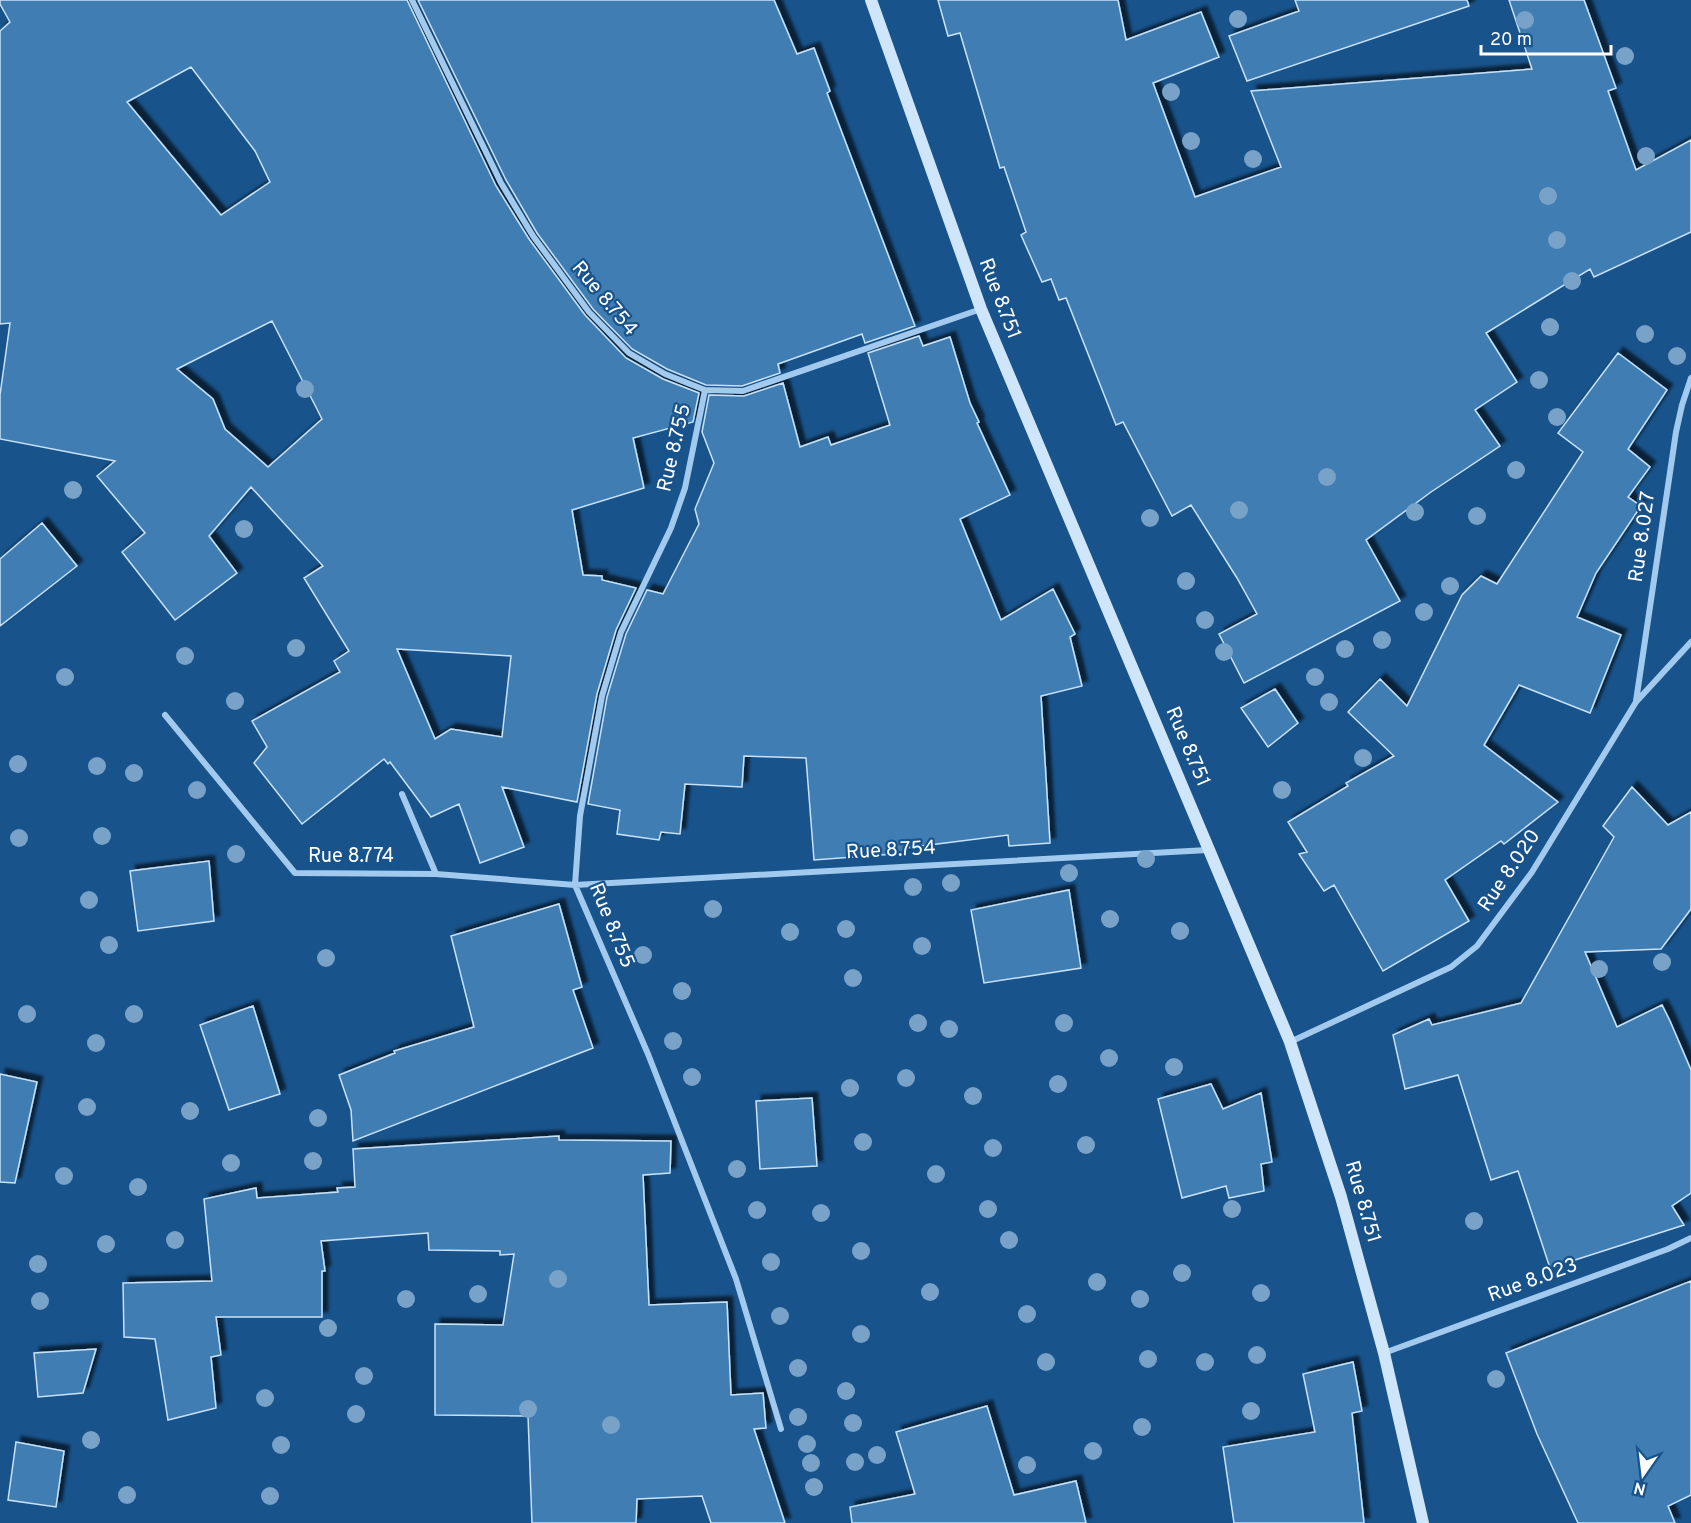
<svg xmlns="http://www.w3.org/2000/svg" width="1691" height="1523" font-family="Overpass,sans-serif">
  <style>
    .building { fill: #407db3; stroke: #c7e2fa; stroke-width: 1.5; fill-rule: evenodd; filter: url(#shadow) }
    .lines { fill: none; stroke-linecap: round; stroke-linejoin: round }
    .minor { stroke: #a2caee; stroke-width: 6 }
    .secondary { stroke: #cfe5fa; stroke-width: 12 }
    .tree { fill: #78a2c8 }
    .labels { text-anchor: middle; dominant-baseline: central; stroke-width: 4.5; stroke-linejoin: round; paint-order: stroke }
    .street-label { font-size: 20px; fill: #fff; stroke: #18538b }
  </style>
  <defs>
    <filter id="shadow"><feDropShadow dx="5.5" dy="-5.5" stdDeviation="1.5" flood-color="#0009"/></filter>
  </defs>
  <rect width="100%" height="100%" fill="#18538b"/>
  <path class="building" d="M0 0H407L496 186 529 239 585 315 626 358 663 379 699 393 693 422 633 438 644 488 572 510 583 575 602 576V580L636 588 616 630 597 694 577 802 502 787 524 847 480 863 459 804 431 817 390 762 388 764 384 759 302 824 254 763 267 747 252 721 340 672 334 661 349 651 304 578 323 566 251 487 209 536 237 573 175 620 122 552 145 533 97 476 115 461 0 439V395L10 323 0 324V31L10 22 0 4ZM191 67 255 151 270 182 221 215 127 102ZM272 321 322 419 268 467 225 429 213 399 177 369ZM397 649 511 656 502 737 451 729 435 739Z
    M418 0H774L797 54 814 48 830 91 827 93 915 326 865 343 862 334 778 364 780 373 742 386 706 385 667 369 632 349 593 309 537 233 506 180Z
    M938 0H1118L1126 40 1201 12 1219 57 1153 83 1195 197 1281 167 1251 91 1532 69 1509 0H1584L1616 88 1608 91 1636 170 1691 140V232L1594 277 1590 269 1486 333 1517 382 1475 410 1500 446 1431 492 1366 540 1400 601 1244 683 1219 634 1257 614 1237 578 1191 505 1172 516 1123 422 1116 425 1066 298 1059 300 1051 279 1042 282 1021 235 1026 232 1004 167 1000 168 960 33 948 36Z
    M1295 0H1467L1469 6 1247 81 1229 36 1299 11Z
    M919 336 923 346 950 337 970 403 979 422 977 423 1010 495 960 519 1001 620 1053 589 1075 634 1070 637 1082 686 1041 696 1050 843 1009 846 1008 835 906 848 907 853 814 860 806 758 744 756 742 787 685 784 680 834 661 832 659 840 617 834 620 810 588 804 607 697 626 634 647 590 663 594 699 524 695 509 714 463 702 432 709 395 744 396 783 383 800 447 828 437 831 445 890 425 868 353Z
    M1618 353 1667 390 1628 449 1650 467 1628 497 1641 506 1596 573 1577 617 1621 635 1590 713 1519 685 1484 745 1558 802 1504 844 1501 841 1445 880 1469 921 1383 971 1334 885 1324 891 1299 854 1307 852 1288 822 1348 786 1346 783 1394 756 1348 712 1380 679 1407 706 1462 595 1481 576 1497 584 1583 452 1558 433Z
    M42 523 77 566 0 626V559Z
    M1275 689 1298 723 1268 747 1241 708Z
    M1632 787 1668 825 1691 812V909L1661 949 1585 952 1617 1027 1662 1005 1670 1021 1691 1070V1193L1672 1206 1684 1225 1550 1268 1518 1171 1491 1180 1458 1075 1405 1089 1393 1035 1429 1019 1432 1025 1521 1003 1614 837 1603 826Z
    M209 861 214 921 138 931 130 871Z
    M1069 890 1081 968 984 983 971 910Z
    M559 904 582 987 573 990 593 1048 353 1141 351 1110 339 1075 395 1053 394 1051 474 1027 451 936Z
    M253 1006 280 1094 229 1110 200 1025Z
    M0 1074 37 1082 15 1183 0 1182Z
    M1211 1084 1223 1109 1261 1093 1272 1162 1261 1164 1264 1191 1229 1198 1226 1186 1182 1198 1158 1099Z
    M812 1098 817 1166 760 1169 756 1101Z
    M559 1136V1140L671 1141 670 1173 643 1175 649 1305 727 1302 731 1395 763 1393 766 1428 754 1429 785 1523H711L702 1496 637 1499 636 1523H532L528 1416 435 1415V1324L503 1325 514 1254 500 1255V1251L429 1250 428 1233 321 1241 325 1271H322V1317H216L221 1355 211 1357 216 1408 168 1420 155 1339 124 1337 123 1283 212 1281 204 1199 256 1188 257 1198 338 1192 337 1188 355 1187 353 1149Z
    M1691 1281V1495L1668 1506 1675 1523H1578L1537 1434 1506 1353Z
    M96 1349 83 1393 38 1397 34 1353Z
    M1353 1362 1362 1411 1352 1413 1364 1523H1234L1223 1447 1315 1432 1303 1374Z
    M987 1406 1014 1495 1076 1481 1086 1523H852L850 1507 915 1494 896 1432Z
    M16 1442 64 1451 56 1507 8 1500Z"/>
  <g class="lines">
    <path class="minor" d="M412 0 501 183 533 236 589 312 629 353 665 374 705 390 743 391 981 309
      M705 390 685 488 671 528 621 632 602 696 580 816 575 885 648 1054 736 1279 781 1429
      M1636 701 1676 432 1682 405 1691 378
      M165 715 295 873 436 874 575 885 1208 850
      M402 794 436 874
      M1290 1042 1451 967 1477 946 1532 872 1636 702 1691 642
      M1384 1353 1630 1263 1668 1249 1691 1238"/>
    <path class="secondary" d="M871 0 981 309 1290 1042 1341 1197 1384 1353 1423 1523"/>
  </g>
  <g class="tree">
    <circle cx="1238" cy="19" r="9"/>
    <circle cx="1525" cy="20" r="9"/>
    <circle cx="1625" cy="56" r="9"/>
    <circle cx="1171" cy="92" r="9"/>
    <circle cx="1191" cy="141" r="9"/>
    <circle cx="1646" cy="156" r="9"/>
    <circle cx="1253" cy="159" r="9"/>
    <circle cx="1548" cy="196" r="9"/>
    <circle cx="1557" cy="240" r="9"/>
    <circle cx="1572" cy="281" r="9"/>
    <circle cx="1550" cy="327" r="9"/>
    <circle cx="1645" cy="334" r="9"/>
    <circle cx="1677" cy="356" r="9"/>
    <circle cx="1539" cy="380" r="9"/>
    <circle cx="305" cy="389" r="9"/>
    <circle cx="1557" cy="417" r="9"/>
    <circle cx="1516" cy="470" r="9"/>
    <circle cx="1327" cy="477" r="9"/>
    <circle cx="73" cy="490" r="9"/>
    <circle cx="1239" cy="510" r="9"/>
    <circle cx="1415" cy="512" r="9"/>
    <circle cx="1477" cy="516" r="9"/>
    <circle cx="1150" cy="518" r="9"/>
    <circle cx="244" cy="529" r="9"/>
    <circle cx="1186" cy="581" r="9"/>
    <circle cx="1450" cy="586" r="9"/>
    <circle cx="1424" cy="612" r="9"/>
    <circle cx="1205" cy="620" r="9"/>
    <circle cx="1382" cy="640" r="9"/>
    <circle cx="296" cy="648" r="9"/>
    <circle cx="1345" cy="649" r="9"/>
    <circle cx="1224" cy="652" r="9"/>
    <circle cx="185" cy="656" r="9"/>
    <circle cx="65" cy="677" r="9"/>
    <circle cx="1315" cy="677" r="9"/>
    <circle cx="235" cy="701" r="9"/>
    <circle cx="1329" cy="702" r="9"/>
    <circle cx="1363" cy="758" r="9"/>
    <circle cx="18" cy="764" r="9"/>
    <circle cx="97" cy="766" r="9"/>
    <circle cx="134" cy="773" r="9"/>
    <circle cx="197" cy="790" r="9"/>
    <circle cx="1282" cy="790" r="9"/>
    <circle cx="102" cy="836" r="9"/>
    <circle cx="19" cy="838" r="9"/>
    <circle cx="236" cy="854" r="9"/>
    <circle cx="1146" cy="859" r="9"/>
    <circle cx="1069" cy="873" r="9"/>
    <circle cx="951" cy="883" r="9"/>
    <circle cx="913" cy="887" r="9"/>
    <circle cx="89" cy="900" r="9"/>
    <circle cx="713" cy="909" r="9"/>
    <circle cx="1110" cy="919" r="9"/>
    <circle cx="846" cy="929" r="9"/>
    <circle cx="1180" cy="931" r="9"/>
    <circle cx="790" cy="932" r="9"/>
    <circle cx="109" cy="945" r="9"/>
    <circle cx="922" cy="946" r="9"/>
    <circle cx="643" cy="955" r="9"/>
    <circle cx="326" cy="958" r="9"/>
    <circle cx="1662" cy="962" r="9"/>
    <circle cx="1599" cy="969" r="9"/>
    <circle cx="853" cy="978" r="9"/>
    <circle cx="682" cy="991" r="9"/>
    <circle cx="27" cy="1014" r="9"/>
    <circle cx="134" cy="1014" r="9"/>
    <circle cx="918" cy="1023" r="9"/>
    <circle cx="1064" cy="1023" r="9"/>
    <circle cx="949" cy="1029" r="9"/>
    <circle cx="673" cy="1041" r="9"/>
    <circle cx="96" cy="1043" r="9"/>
    <circle cx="1109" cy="1058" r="9"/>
    <circle cx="1174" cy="1067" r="9"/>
    <circle cx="692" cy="1077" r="9"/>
    <circle cx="906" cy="1078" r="9"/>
    <circle cx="1058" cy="1084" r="9"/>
    <circle cx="850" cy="1088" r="9"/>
    <circle cx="973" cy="1096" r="9"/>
    <circle cx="87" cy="1107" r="9"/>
    <circle cx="190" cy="1111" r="9"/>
    <circle cx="318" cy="1118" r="9"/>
    <circle cx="863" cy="1142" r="9"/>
    <circle cx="1086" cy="1145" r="9"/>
    <circle cx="993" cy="1148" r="9"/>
    <circle cx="313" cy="1161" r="9"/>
    <circle cx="231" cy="1163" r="9"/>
    <circle cx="737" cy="1169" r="9"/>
    <circle cx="936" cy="1174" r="9"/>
    <circle cx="64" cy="1176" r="9"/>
    <circle cx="138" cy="1187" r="9"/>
    <circle cx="988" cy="1209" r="9"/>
    <circle cx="1232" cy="1209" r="9"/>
    <circle cx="757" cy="1210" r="9"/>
    <circle cx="821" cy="1213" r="9"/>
    <circle cx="1474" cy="1221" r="9"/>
    <circle cx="175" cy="1240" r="9"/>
    <circle cx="1009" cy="1240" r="9"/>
    <circle cx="106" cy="1244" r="9"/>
    <circle cx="861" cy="1251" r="9"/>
    <circle cx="771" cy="1262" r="9"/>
    <circle cx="38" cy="1264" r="9"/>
    <circle cx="1182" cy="1273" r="9"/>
    <circle cx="558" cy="1279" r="9"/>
    <circle cx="1097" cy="1282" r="9"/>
    <circle cx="930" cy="1292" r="9"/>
    <circle cx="1261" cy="1293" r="9"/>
    <circle cx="478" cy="1294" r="9"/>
    <circle cx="406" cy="1299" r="9"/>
    <circle cx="1140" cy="1299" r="9"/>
    <circle cx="40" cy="1301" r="9"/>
    <circle cx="1027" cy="1314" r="9"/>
    <circle cx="780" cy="1316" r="9"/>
    <circle cx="328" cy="1328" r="9"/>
    <circle cx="861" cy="1334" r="9"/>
    <circle cx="1257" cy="1355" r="9"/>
    <circle cx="1148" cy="1359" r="9"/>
    <circle cx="1046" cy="1362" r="9"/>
    <circle cx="1205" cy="1362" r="9"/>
    <circle cx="798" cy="1368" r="9"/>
    <circle cx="364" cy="1376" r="9"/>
    <circle cx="1496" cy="1379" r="9"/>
    <circle cx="846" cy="1391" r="9"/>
    <circle cx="265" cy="1398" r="9"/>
    <circle cx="528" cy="1409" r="9"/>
    <circle cx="1251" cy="1411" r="9"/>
    <circle cx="356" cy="1414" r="9"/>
    <circle cx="798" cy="1417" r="9"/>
    <circle cx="853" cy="1423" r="9"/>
    <circle cx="611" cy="1425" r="9"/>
    <circle cx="1142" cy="1427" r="9"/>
    <circle cx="91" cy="1440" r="9"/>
    <circle cx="807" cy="1444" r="9"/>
    <circle cx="281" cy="1445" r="9"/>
    <circle cx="1093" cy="1451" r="9"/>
    <circle cx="877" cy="1455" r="9"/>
    <circle cx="855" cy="1462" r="9"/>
    <circle cx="811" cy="1463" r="9"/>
    <circle cx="1027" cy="1465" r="9"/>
    <circle cx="814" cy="1487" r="9"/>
    <circle cx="127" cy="1495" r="9"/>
    <circle cx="270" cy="1496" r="9"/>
  </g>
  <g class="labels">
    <g class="street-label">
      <text transform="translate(604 299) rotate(50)">Rue 8.754</text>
      <text transform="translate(999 299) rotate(69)">Rue 8.751</text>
      <text transform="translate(675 448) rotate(-77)">Rue 8.755</text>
      <text transform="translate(1643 537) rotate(-82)">Rue 8.027</text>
      <text transform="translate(1187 747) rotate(67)">Rue 8.751</text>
      <text transform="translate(891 851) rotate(-3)">Rue 8.754</text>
      <text x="351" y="857">Rue 8.774</text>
      <text transform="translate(1510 871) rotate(-56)">Rue 8.020</text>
      <text transform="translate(611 926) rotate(68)">Rue 8.755</text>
      <text transform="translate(1362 1202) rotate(74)">Rue 8.751</text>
      <text transform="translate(1533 1281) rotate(-20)">Rue 8.023</text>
    </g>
  </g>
  <g transform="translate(1643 1475) rotate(194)" stroke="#18538b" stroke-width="4.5" paint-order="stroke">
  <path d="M0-4.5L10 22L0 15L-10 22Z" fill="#ffffff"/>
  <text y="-9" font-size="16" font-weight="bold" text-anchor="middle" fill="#ffffff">N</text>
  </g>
  <path d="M1481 45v9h130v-9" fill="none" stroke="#ffffff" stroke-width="3"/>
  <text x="1490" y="45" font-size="18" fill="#ffffff" stroke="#18538b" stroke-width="4.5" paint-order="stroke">20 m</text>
</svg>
